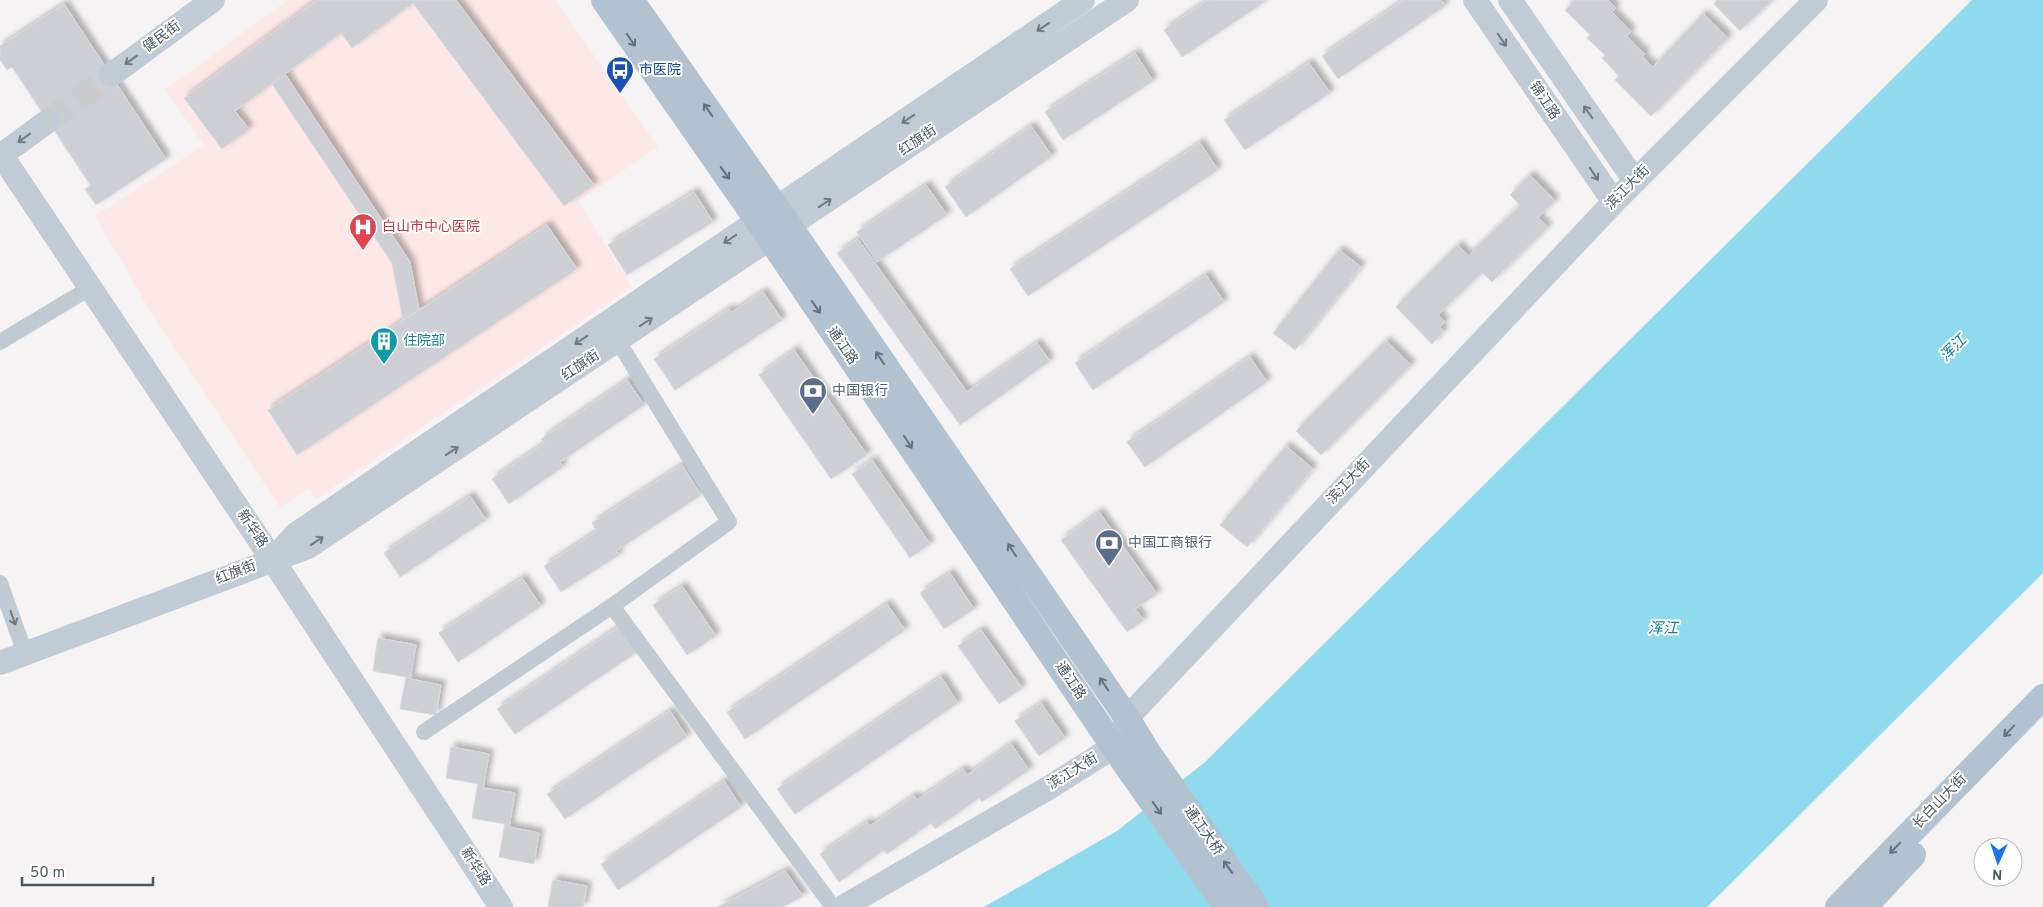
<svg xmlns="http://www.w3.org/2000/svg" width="2043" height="907" font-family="Overpass,'Noto Sans SC',sans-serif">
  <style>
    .medical { fill: #fce8e6 }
    .water { fill: #90daee }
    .building { fill: #cdcfd5; stroke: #d7d9de; filter: url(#shadow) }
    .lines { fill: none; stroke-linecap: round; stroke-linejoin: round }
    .secondary-tunnel { stroke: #caccce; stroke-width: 24; stroke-dasharray: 24 12; stroke-linecap: butt }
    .street { stroke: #c1cad2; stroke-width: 16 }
    .secondary { stroke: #c1cbd6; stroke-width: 24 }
    .primary { stroke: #b3c2d1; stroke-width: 26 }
    .oneway { stroke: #6e7984 }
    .oneway2 { stroke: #64717d }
    .oneway3 { stroke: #6e7983 }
    .labels { text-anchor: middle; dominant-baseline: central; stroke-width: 4; stroke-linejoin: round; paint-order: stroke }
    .street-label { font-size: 14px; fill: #4a5661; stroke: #fff }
    .transit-label { font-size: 14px; fill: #164399; stroke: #fff; text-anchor: start }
    .health-label { font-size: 14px; fill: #be3a42; stroke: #fff; text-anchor: start }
    .culture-label { font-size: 14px; fill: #0d838f; stroke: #fff; text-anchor: start }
    .service-label { font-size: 14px; fill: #4e5e75; stroke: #fff; text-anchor: start }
    .water-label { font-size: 15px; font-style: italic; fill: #0c7c9b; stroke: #fff }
  </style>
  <defs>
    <filter id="shadow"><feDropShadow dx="4.5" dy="-4.5" stdDeviation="2.5" flood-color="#0004"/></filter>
  </defs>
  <rect width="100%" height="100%" fill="#f5f3f3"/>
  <path class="medical" d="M288 0H555L658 147 578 201 632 287 316 499 309 489 280 507 155 319 95 216 204 145 165 90Z"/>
  <path class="water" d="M1972 0H2043V573L1707 907H984L1117 831 1204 763Z"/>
  <path class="building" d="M317 0H456L594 185 564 206 413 3 352 48 341 33 235 111 249 129 222 149 184 98Z
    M1208 0 1266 1 1182 57 1164 30Z
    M1404 0H1441L1445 6 1338 79 1322 56Z
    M1575 0H1608L1616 8 1612 12 1631 31 1627 36 1645 54 1642 57 1653 67 1703 14 1728 38 1651 116 1615 80 1619 76 1602 58 1605 55 1587 38 1590 35 1565 10Z
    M1717 0H1772L1740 31 1714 4Z
    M64 4 166 159 96 205 85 189 91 186 12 67 7 70 0 60V46Z
    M1135 53 1153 81 1063 140 1045 112Z
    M1309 63 1330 93 1245 150 1224 120Z
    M285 74 410 262 419 310 403 320 392 263 272 84Z
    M1031 126 1052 156 966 217 945 187Z
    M1200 143 1218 170 1028 296 1010 269Z
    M1530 175 1555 201 1538 217 1548 227 1492 282 1482 272 1438 315 1445 322 1440 327 1444 331 1432 344 1396 307 1458 245 1468 256 1520 205 1510 195Z
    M926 185 947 215 877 262 857 232Z
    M694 192 713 222 627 275 608 245Z
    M547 225 577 269 297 455 268 410Z
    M858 239 967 392 1037 343 1050 361 960 425 837 253Z
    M1339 250 1361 267 1295 350 1273 333Z
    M1206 275 1224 302 1093 390 1075 363Z
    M763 292 782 320 675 390 654 359 729 309 732 312Z
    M1386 341 1411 365 1321 455 1296 431Z
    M794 350 867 455 831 479 759 375Z
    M1250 357 1267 382 1145 467 1127 442Z
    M627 380 644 405 560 462 563 467 509 504 492 479 545 443 541 439Z
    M1286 446 1313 469 1247 547 1220 525Z
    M872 460 930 544 910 558 852 474Z
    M682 465 701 495 616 551 619 555 561 592 544 566 597 531 592 523Z
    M470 496 486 520 400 577 384 553Z
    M1099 512 1157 594 1135 609 1144 620 1127 632 1061 540Z
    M950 573 974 609 944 629 920 593Z
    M522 578 541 606 458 662 439 633Z
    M682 586 716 636 687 655 653 605Z
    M887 604 905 630 745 739 727 712Z
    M620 626 637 652 515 734 497 709Z
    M981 630 1022 688 999 704 958 646Z
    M378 638 416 645 410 679 441 685 436 715 400 709 406 677 373 671Z
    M941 677 958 703 795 814 777 789Z
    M1041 703 1065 738 1039 756 1015 721Z
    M670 711 687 737 565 819 547 794Z
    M1011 744 1029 770 982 802 979 798 935 829 931 823 887 854 884 850 839 882 820 854 867 822 870 826 914 796 917 800 963 769 967 775Z
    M451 747 489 754 483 788 515 793 509 827 539 833 534 864 499 857 505 824 472 818 478 784 446 778Z
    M724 781 741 807 618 890 601 864Z
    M785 871 803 896 783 907H718Z
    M553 880 587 886 583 907H548Z"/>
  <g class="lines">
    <path class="secondary-tunnel" d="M48 121 111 75"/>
    <path class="street" d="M618 341 729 522 612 606 833 907
      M0 342 90 288
      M0 583 25 653
      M424 732 612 606"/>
    <path class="secondary" d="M1475 0 1614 202
      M1510 0 1635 181
      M111 75 213 0
      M0 153 272 559 501 907
      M0 156 48 121
      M274 558 296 534 1083 0
      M0 663 308 547 1127 0
      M843 907 1050 787 1115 746 1127 718 1614 202 1816 0"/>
    <path class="primary" d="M604 0 758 221 1128 768 1227 907
      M631 0 790 227 1127 718 1149 754 1256 907
      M1838 907 2043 697
      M1864 907 1913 855"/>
  </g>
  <defs><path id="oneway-shaft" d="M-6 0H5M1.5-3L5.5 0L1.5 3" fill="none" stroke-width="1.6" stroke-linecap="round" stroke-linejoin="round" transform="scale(1.25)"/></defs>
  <g class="oneway">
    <use href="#oneway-shaft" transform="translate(1043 27) rotate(146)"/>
    <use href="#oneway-shaft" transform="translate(1502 40) rotate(56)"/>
    <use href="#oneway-shaft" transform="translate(131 60) rotate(144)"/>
    <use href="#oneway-shaft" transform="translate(1588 112) rotate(-125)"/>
    <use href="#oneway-shaft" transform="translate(908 119) rotate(146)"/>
    <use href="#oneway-shaft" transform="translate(24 138) rotate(144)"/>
    <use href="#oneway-shaft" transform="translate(1594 174) rotate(56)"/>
    <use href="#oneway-shaft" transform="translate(825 203) rotate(-34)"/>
    <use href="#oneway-shaft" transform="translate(730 239) rotate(146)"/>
    <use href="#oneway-shaft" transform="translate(646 322) rotate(-34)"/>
    <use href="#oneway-shaft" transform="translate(581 340) rotate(146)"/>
    <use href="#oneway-shaft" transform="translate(452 451) rotate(-34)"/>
    <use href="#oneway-shaft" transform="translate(317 541) rotate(-34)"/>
  </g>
  <g class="oneway2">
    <use href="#oneway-shaft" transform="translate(631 40) rotate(55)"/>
    <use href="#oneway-shaft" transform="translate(708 110) rotate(-125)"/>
    <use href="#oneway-shaft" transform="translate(725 173) rotate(55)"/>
    <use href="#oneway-shaft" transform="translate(816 307) rotate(56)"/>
    <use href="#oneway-shaft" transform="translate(880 358) rotate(-124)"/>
    <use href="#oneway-shaft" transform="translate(908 442) rotate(56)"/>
    <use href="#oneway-shaft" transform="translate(1012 550) rotate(-124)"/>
    <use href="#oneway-shaft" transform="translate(1104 684) rotate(-124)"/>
    <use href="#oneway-shaft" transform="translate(2009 731) rotate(134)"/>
    <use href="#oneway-shaft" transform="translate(1157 808) rotate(55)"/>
    <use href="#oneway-shaft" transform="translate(1895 848) rotate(134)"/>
    <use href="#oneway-shaft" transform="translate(1228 867) rotate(-125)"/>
  </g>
  <use class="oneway3" href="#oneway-shaft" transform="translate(13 618) rotate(70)"/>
  <defs>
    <g id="bus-pin" transform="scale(1.4375)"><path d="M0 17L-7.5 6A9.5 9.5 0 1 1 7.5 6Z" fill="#1a4fb4" stroke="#fff"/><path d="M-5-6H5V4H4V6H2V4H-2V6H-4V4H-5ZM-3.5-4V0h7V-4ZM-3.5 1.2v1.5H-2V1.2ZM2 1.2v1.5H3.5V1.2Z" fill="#fff"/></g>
    <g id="hospital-pin" transform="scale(1.4375)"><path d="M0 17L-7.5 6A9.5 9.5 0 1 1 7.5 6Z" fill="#e0444e" stroke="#fff"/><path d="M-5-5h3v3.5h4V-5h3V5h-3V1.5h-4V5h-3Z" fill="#fff"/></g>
    <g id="building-pin" transform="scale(1.4375)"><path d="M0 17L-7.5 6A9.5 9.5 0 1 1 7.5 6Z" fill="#0f9aa8" stroke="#fff"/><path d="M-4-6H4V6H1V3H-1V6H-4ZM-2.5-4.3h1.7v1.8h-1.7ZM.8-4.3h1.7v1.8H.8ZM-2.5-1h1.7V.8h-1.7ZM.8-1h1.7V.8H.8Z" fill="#fff"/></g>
    <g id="bank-pin" transform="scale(1.4375)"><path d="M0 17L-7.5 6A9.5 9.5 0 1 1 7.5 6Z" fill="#5c6f8a" stroke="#fff"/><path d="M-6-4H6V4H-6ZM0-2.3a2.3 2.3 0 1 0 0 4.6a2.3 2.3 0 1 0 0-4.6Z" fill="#fff"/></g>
  </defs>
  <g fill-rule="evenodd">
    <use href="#bus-pin" x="620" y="70"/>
    <use href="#hospital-pin" x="363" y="227"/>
    <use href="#building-pin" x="384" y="341"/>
    <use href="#bank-pin" x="813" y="391"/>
    <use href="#bank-pin" x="1109" y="543"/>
  </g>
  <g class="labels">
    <g class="street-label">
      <text transform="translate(162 37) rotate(-36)">健民街</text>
      <text transform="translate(1544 101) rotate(56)">锦江路</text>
      <text transform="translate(918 141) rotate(-34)">红旗街</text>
      <text transform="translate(1628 188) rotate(-45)">滨江大街</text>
      <text transform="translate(842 346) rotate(56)">通江路</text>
      <text transform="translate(581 366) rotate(-34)">红旗街</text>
      <text transform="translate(1349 482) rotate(-47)">滨江大街</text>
      <text transform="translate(252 529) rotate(56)">新华路</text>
      <text transform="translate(236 573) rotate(-21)">红旗街</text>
      <text transform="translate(1070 681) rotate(56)">通江路</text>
      <text transform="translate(1073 772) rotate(-32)">滨江大街</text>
      <text transform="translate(1940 802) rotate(-46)">长白山大街</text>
      <text transform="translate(1203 831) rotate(55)">通江大桥</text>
      <text transform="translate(475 867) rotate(57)">新华路</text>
    </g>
    <g class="transit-label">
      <text x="639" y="70">市医院</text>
    </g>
    <g class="health-label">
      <text x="382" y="227">白山市中心医院</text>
    </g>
    <g class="culture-label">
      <text x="403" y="341">住院部</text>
    </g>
    <g class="service-label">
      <text x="832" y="391">中国银行</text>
      <text x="1128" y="543">中国工商银行</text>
    </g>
    <g class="water-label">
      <text transform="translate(1954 349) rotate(-45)">浑江</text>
      <text x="1663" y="629">浑江</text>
    </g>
  </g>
  <g transform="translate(1998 862) rotate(183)"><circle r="24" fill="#ffffff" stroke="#b7bbc0"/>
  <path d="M0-4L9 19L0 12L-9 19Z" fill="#1a73e8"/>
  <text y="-8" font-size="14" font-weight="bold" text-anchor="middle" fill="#4a5661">N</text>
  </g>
  <path d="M22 877v8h131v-8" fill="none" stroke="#4a5661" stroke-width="2.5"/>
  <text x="30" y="877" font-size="15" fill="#4a5661" stroke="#ffffff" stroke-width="4" paint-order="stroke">50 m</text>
</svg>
